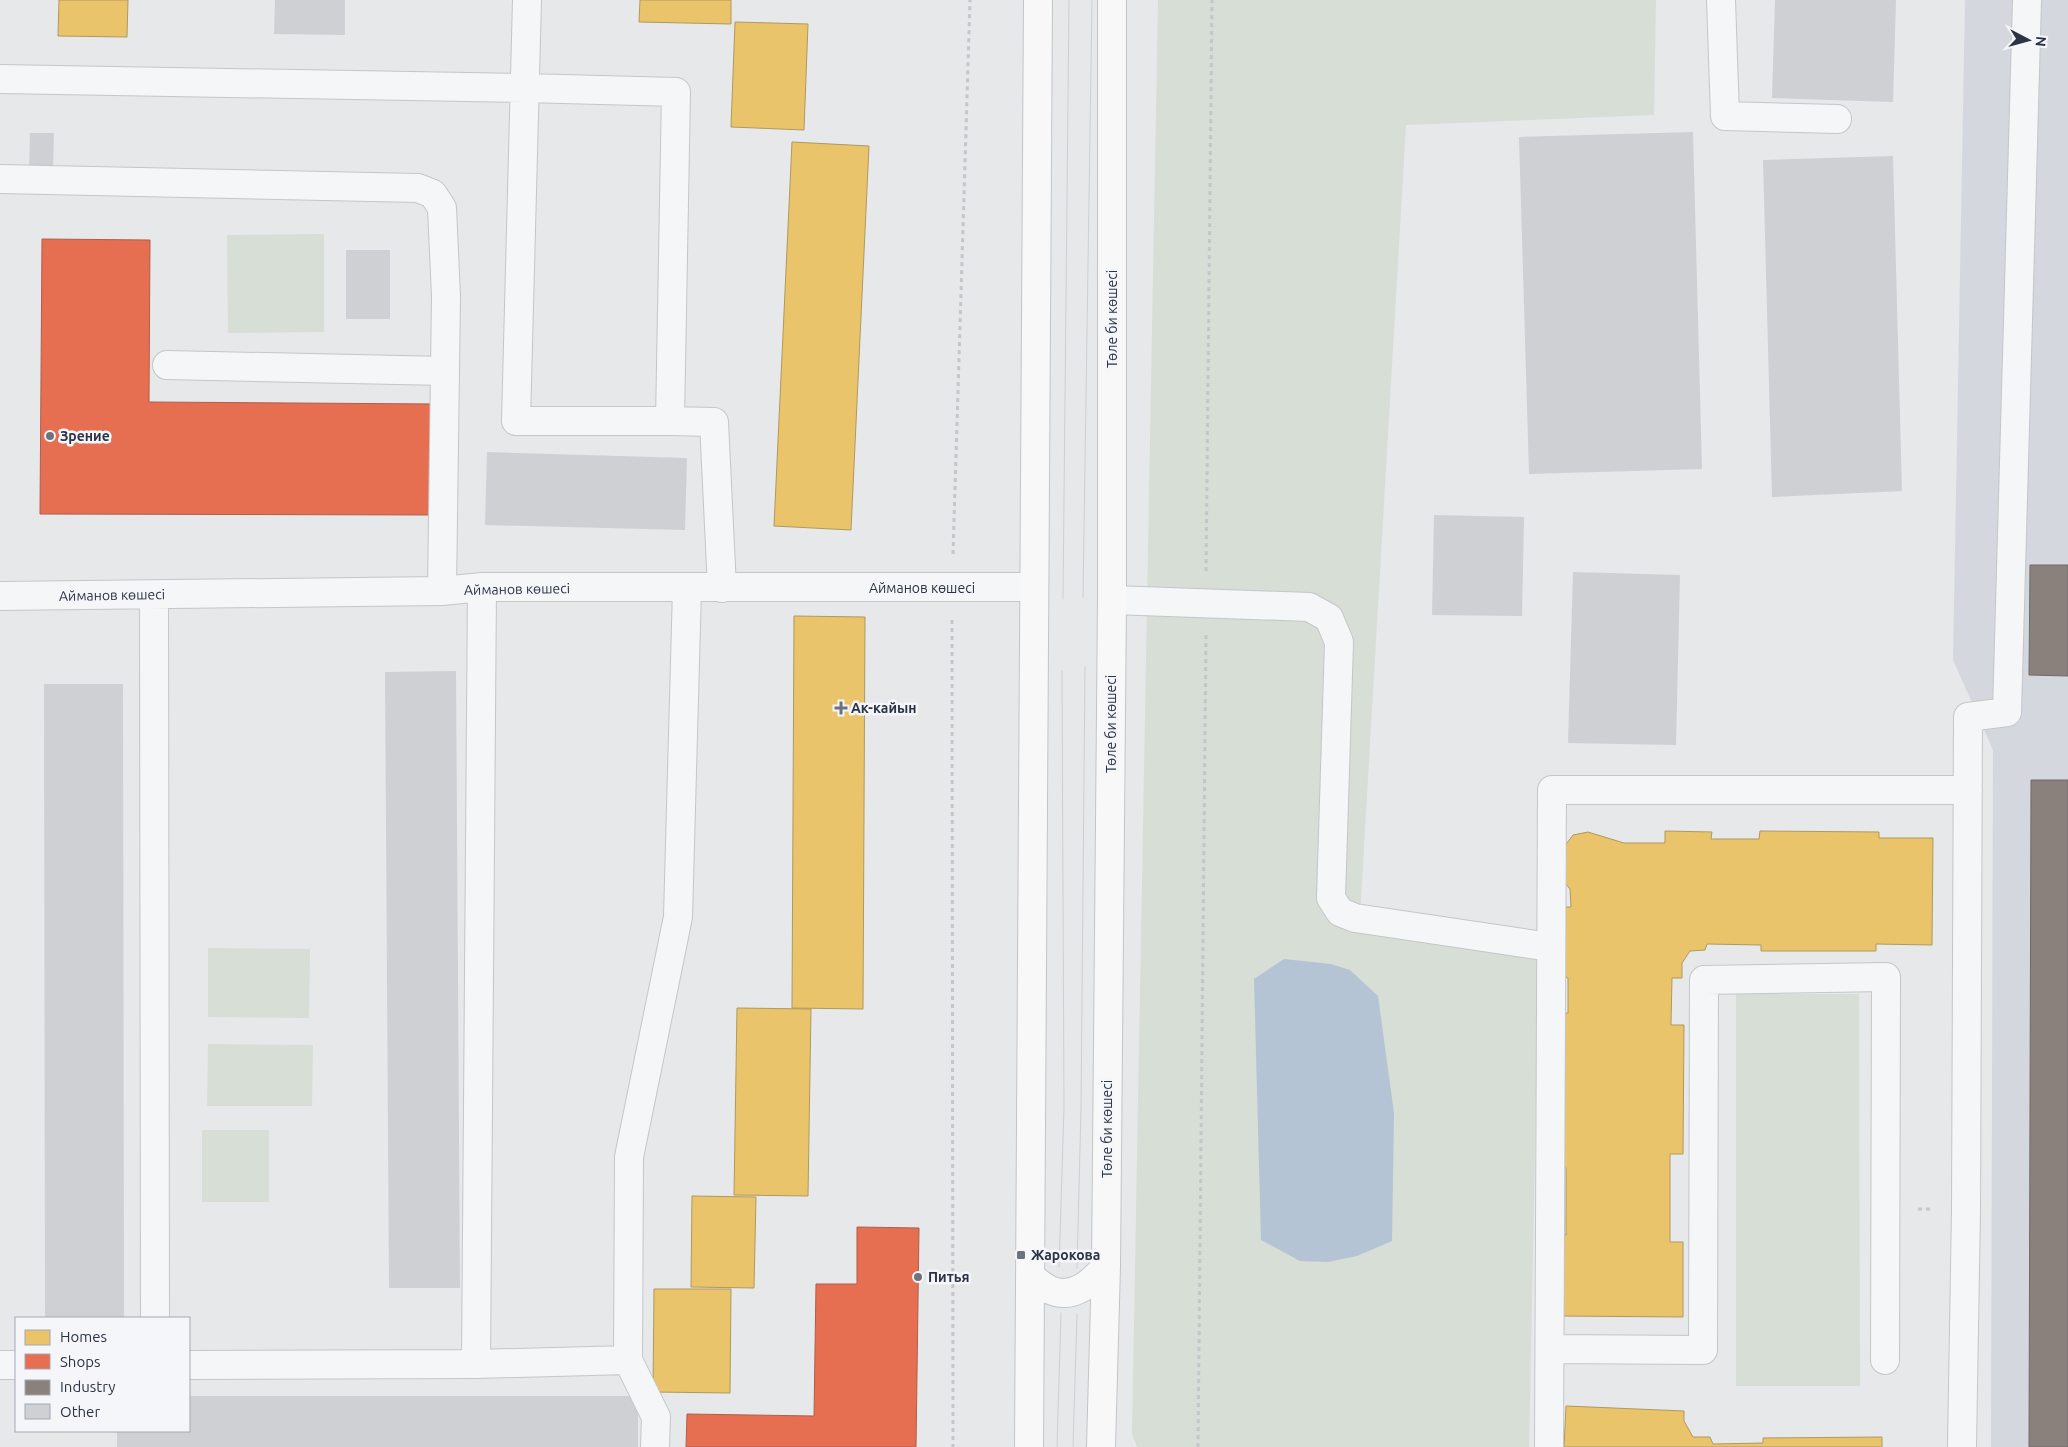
<svg xmlns="http://www.w3.org/2000/svg" width="2068" height="1447" font-family="Ubuntu,sans-serif">
  <style>
    .built { fill: #d4d7dd }
    .green { fill: #d6ded6 }
    .water { fill: #b4c4d5 }
    .homes { fill: #e9c46a; stroke: #b0995f }
    .shops { fill: #e76f51; stroke: #af5d4d }
    .industry { fill: #8a817c; stroke: #6e6a6c }
    .building { fill: #ced0d3 }
    .lines { fill: none; stroke-linecap: round; stroke-linejoin: round }
    .minor-casing { stroke: #c4c6c8; stroke-width: 30 }
    .major-casing { stroke: #c2c5c8; stroke-width: 30 }
    .path { stroke: #c5c6ca; stroke-width: 3; stroke-dasharray: 4 4; stroke-linecap: butt }
    .minor { stroke: #f5f6f7; stroke-width: 28 }
    .major { stroke: #f8f8f8; stroke-width: 28 }
    .tram { stroke: #cecfd2; stroke-width: 1 }
    .poi-dot { fill: #6c737f; stroke: #f4f6f9; stroke-width: 2 }
    .labels { text-anchor: middle; dominant-baseline: central; stroke-width: 5; stroke-linejoin: round; paint-order: stroke }
    .street-label { font-size: 14px; fill: #2b3445; stroke: #f4f6f9 }
    .poi-label { font-size: 14px; font-weight: bold; fill: #2b3445; stroke: #f4f6f9; text-anchor: start }
  </style>
  <rect width="100%" height="100%" fill="#e6e8ea"/>
  <path class="built" d="M1965 0H2068V1447H1991L1993 750 1953 660Z"/>
  <path class="green" d="M1158 0H1656L1654 115 1406 125 1359 933 1539 958 1529 1447H1137L1132 1434Z
    M324 234V332L228 333 227 235Z
    M208 948 310 949 309 1018 208 1017Z
    M1736 994H1859L1860 1386H1736Z
    M208 1044 313 1045 312 1106H207Z
    M202 1130H269V1202H202Z"/>
  <path class="water" d="M1284 959 1331 964 1350 970 1378 996 1394 1113 1392 1241 1357 1256 1328 1262 1300 1261 1261 1240 1254 979Z"/>
  <path class="homes" d="M59 0H128L127 37 58 36Z
    M640 0H731V24L639 22Z
    M735 22 808 24 804 130 731 127Z
    M792 142 869 146 851 530 774 526Z
    M794 616 865 617 863 1009 792 1008Z
    M1665 831 1712 832 1711 839H1759L1760 831 1879 832V838H1933L1932 945 1876 944V951H1761V945L1707 944 1705 950 1690 951 1682 963V978H1672L1671 1025H1684L1683 1154H1670V1242H1683V1317L1559 1316V1235H1566V1168L1556 1167 1557 1014 1568 1013V978L1561 974V907H1571L1570 889 1563 881 1564 847 1573 835 1588 832 1624 843H1665Z
    M737 1008 811 1009 808 1196 734 1195Z
    M692 1196 756 1197 754 1288 691 1287Z
    M654 1289H731L730 1393 653 1392Z
    M1566 1406 1684 1411V1421L1693 1437H1710L1713 1444 1763 1443V1438L1882 1437V1447H1564Z"/>
  <path class="shops" d="M42 239 150 240 149 402 436 404V515L40 514Z
    M857 1227 919 1228 916 1447H686L687 1414 814 1416 816 1284H857Z"/>
  <path class="industry" d="M2030 565H2068V676L2029 675Z
    M2031 780H2068V1447H2029Z"/>
  <path class="building" d="M275 0H345V35L274 34Z
    M1775 0H1896L1893 102 1772 98Z
    M1693 132 1702 469 1529 474 1519 137Z
    M30 133H54L53 171 29 170Z
    M1893 156 1902 491 1772 497 1763 160Z
    M346 250H390V319H346Z
    M487 452 687 458 685 530 485 525Z
    M1434 515 1524 517 1522 616 1432 615Z
    M1573 572 1680 575 1676 745 1568 743Z
    M456 671 460 1288H389L385 672Z
    M44 684H123L124 1318H45Z
    M189 1396H638V1447H117V1431H189Z"/>
  <g class="lines">
    <g class="minor-casing">
      <path id="minor" d="M527 0 516 421H670
        M1721 0 1725 116 1837 119
        M0 79 525 88 676 92 670 421 714 422 722 588
        M0 179 418 188 433 194 442 208 446 296 442 591
        M167 365 445 371
        M154 595 155 1318
        M0 596 442 591 482 587H1033
        M1112 600 1309 607 1329 618 1339 642 1331 898 1340 912 1355 918 1550 947
        M1550 1349 1703 1350 1704 980 1886 977 1885 1360
        M476 1364 628 1360
        M0 1365H16
        M189 1365 476 1364 482 587
        M655 1447 656 1417 628 1360 629 1157 678 917 687 589
        M1549 1447 1552 790H1968
        M1962 1447 1966 1210 1968 717 2007 712 2027 0"/>
    </g>
    <g class="major-casing">
      <path id="major" d="M1030 1276C1036 1281 1043 1287 1050 1290 1073 1300 1092 1283 1106 1266
        M1029 1447 1038 0
        M1101 1447 1106 1266 1112 600V0"/>
    </g>
    <path class="path" d="M953 554 970 0
      M1206 571 1212 0
      M952 620 953 1447
      M1918 1209H1932
      M1198 1447 1206 635"/>
    <use href="#minor" class="minor"/>
    <use href="#major" class="major"/>
    <path class="tram" d="M1083 597 1092 0
      M1063 599 1069 0
      M1059 1267 1064 1108 1062 671
      M1077 1268 1081 1109 1085 667
      M1057 1447 1061 1313
      M1073 1447 1077 1314"/>
  </g>
  <g class="poi-dot">
    <circle cx="50" cy="436" r="5"/>
    <path d="M838.5 700.5h5v5h5v5h-5v5h-5v-5h-5v-5h5z"/>
    <rect x="1016" y="1250" width="10" height="10" rx="2.5"/>
    <circle cx="918" cy="1277" r="5"/>
  </g>
  <g class="labels">
    <g class="street-label">
      <text transform="translate(1112 319) rotate(-90)">Төле би көшесі</text>
      <text x="922" y="588">Айманов көшесі</text>
      <text transform="translate(517 589) rotate(-1)">Айманов көшесі</text>
      <text transform="translate(112 595) rotate(-1)">Айманов көшесі</text>
      <text transform="translate(1111 724) rotate(-90)">Төле би көшесі</text>
      <text transform="translate(1107 1129) rotate(-90)">Төле би көшесі</text>
    </g>
    <g class="poi-label">
      <text x="60" y="436">Зрение</text>
      <text x="851" y="708">Ак-кайын</text>
      <text x="1031" y="1255">Жарокова</text>
      <text x="928" y="1277">Питья</text>
    </g>
  </g>
  <rect x="15" y="1317" width="175" height="115" fill="#f4f6f9" stroke="#a4a8b1"/>
  <rect x="25" y="1330" width="25" height="15" fill="#e9c46a" stroke="#a4a8b1"/>
  <text x="60" y="1342" font-size="15" fill="#2b3445">Homes</text>
  <rect x="25" y="1354" width="25" height="15" fill="#e76f51" stroke="#a4a8b1"/>
  <text x="60" y="1367" font-size="15" fill="#2b3445">Shops</text>
  <rect x="25" y="1380" width="25" height="15" fill="#8a817c" stroke="#a4a8b1"/>
  <text x="60" y="1392" font-size="15" fill="#2b3445">Industry</text>
  <rect x="25" y="1404" width="25" height="15" fill="#ced0d3" stroke="#a4a8b1"/>
  <text x="60" y="1417" font-size="15" fill="#2b3445">Other</text>
  <g transform="translate(2028 40) rotate(96)" stroke="#f4f6f9" stroke-width="4" paint-order="stroke">
  <path d="M0-4L9 19L0 12L-9 19Z" fill="#2b3445"/>
  <text y="-8" font-size="14" font-weight="bold" text-anchor="middle" fill="#2b3445">N</text>
  </g>
</svg>
